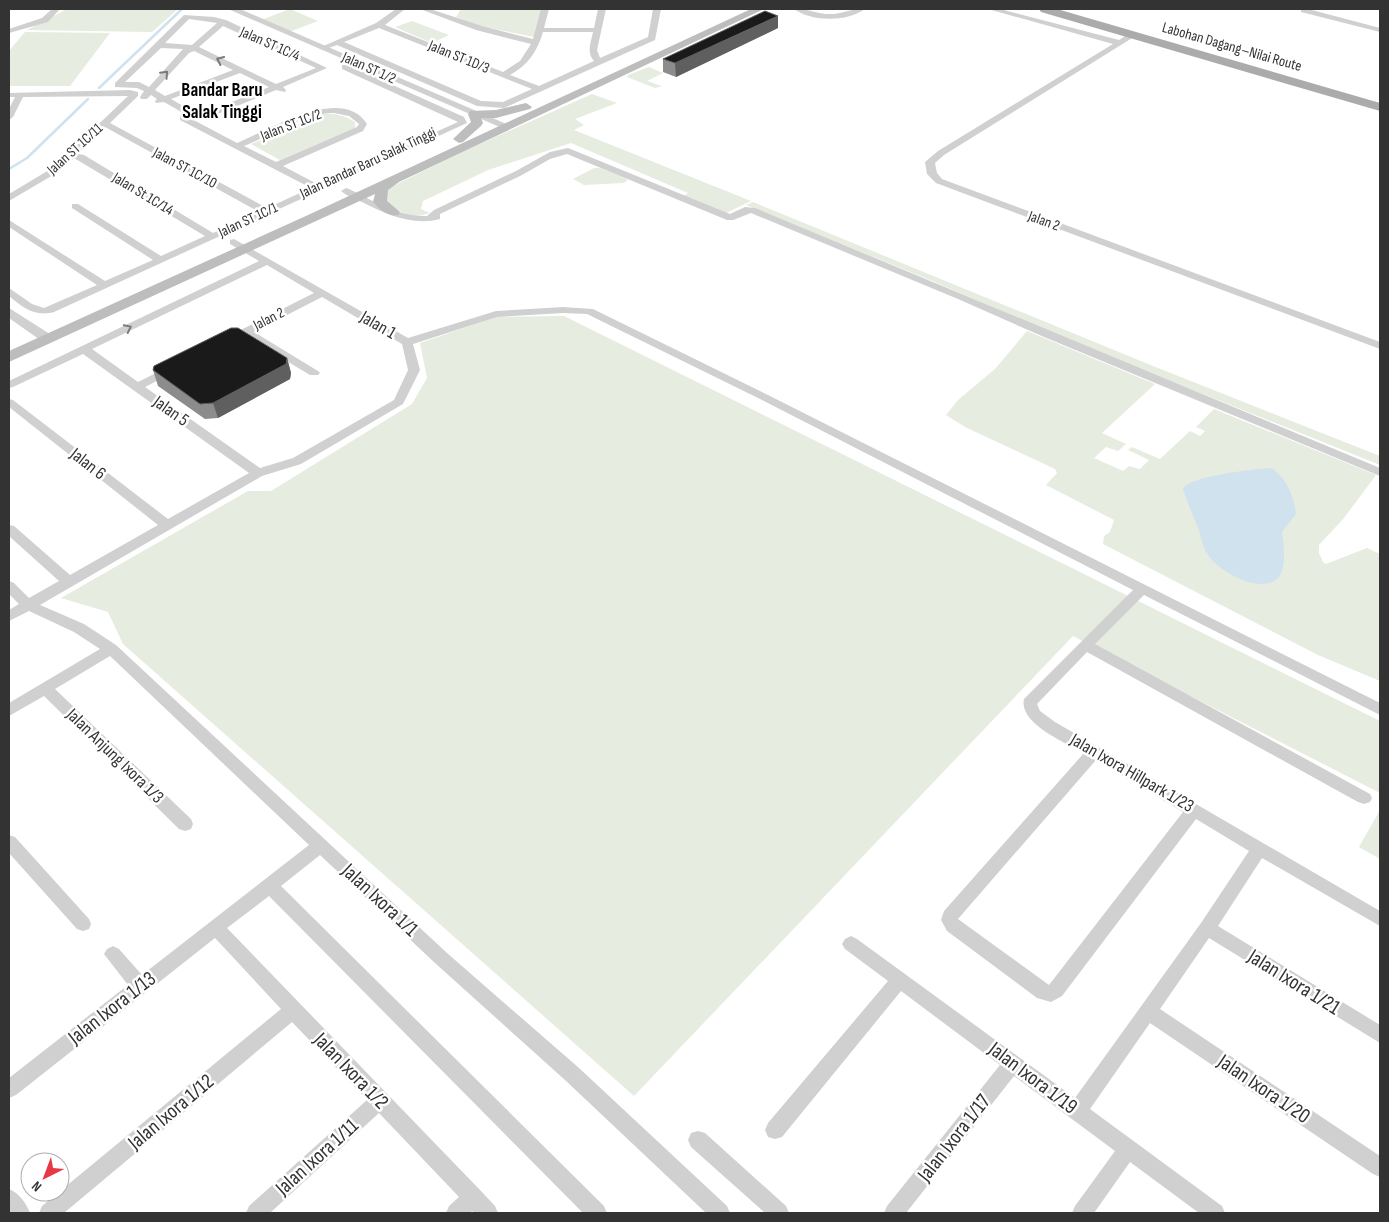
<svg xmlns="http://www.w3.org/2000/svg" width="1389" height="1222" font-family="'Sofia Sans Condensed',sans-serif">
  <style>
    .green { fill: #e6ecdf }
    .water { fill: #cfe2ee }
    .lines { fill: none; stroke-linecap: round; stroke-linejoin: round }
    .stream { stroke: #cfe2ee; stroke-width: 2.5 }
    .minor { fill: #d0d0d0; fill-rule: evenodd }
    .tertiary { fill: #d0d0d0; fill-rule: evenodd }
    .secondary { fill: #bdbdbd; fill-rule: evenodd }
    .primary { fill: #ababab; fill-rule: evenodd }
    .wall { fill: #8c8c8c }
    .shaded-wall { fill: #5f5f5f }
    .building { fill: #1a1a1a; stroke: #5f5f5f }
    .oneway { stroke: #7a7a7a }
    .labels { text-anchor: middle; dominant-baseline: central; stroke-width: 5; stroke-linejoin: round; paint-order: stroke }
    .far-street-label { font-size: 15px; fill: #333; stroke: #fff }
    .street-label { font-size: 18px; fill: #333; stroke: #fff }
    .far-district-label { font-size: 19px; font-weight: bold; fill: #000; stroke: #fff }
    .near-street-label { font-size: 21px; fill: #333; stroke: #fff }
  </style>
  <rect width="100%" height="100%" fill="#fff"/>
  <path class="green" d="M67 9H178L152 32 27 30Z
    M290 9 318 21 289 32 261 20Z
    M461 9H542L534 37 475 25 456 17Z
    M412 21 449 35 432 43 395 27Z
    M25 32 110 33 70 86H9V51Z
    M649 67 663 73 647 81 662 86 655 88 627 77 628 75Z
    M592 94 617 103 575 119 584 125 574 130 751 201 726 213 684 196 688 193 571 143 488 170 423 201 421 209 430 213C413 219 403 213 387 205L384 191 393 186 462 152Z
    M322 114H334L346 117 355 122V128L280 160 251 144Z
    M594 168H601L627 179V181L623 183 584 185 573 179Z
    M753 202 1148 364 1380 456V465L1076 343 930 280 746 205Z
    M564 316 1380 721V793L1073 636 634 1096 123 644 108 612 61 598 248 491H271L412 404 427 378 420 343 496 317Z
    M1027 331 1155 384 1102 433 1126 444 1118 451 1106 447 1094 458 1123 471 1129 466 1140 469 1149 460 1128 450 1132 447 1160 459 1190 431 1200 436 1205 431 1196 427 1214 409 1376 475 1344 518 1319 545V553L1323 562 1326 564 1367 548 1380 554V681L1318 655 1103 544 1104 536 1110 532 1114 520 1046 485 1057 473 1055 469 965 427 946 415 958 400 995 369Z
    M1380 810V859L1359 847Z"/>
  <path class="water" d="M1271 468C1286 476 1294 497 1296 514L1282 532C1284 543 1287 571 1277 579 1259 593 1225 574 1212 560 1201 547 1202 538 1197 525 1192 513 1187 502 1183 489 1189 476 1255 469 1271 468Z"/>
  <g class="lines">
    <path class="stream" d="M99 88 182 9
      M9 169 27 158 88 99"/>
    <path class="minor" d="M52 9H60L48 22 9 33V29L42 18Z
      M396 9H405L385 25 503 72 520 61 531 44 476 30 420 9H430L482 26 533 39 541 9H549L544 28H594L598 9H606L597 50 600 58 648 37 653 9H661L655 40 504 108 477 106 337 45 323 50 319 48 376 23ZM379 28 532 89 503 102 481 101 344 42ZM543 32H593C591 42 586 53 594 61L539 86 510 75C528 65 537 52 543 32Z
      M794 9C806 8 817 14 830 14 842 14 853 8 865 9 847 22 812 22 794 9Z
      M988 9H1000L1119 40 1130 33 1137 35 944 155 935 163 937 173 942 179 1380 342V349L936 183 927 174 925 162 938 151 1113 44Z
      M1301 9H1308L1380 28V32L1301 12Z
      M184 15 214 17 226 20 327 68 283 87 286 90 285 92 276 90 203 120 192 118 164 102 156 103 155 101 157 99 151 95 147 99H141L140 97 144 91 137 88 115 87V83ZM189 19 217 23 192 45 165 43ZM223 26 316 68 276 84 199 47ZM161 48 183 49 149 87 139 82H125ZM194 51 233 70 165 96 155 90 189 53ZM240 73 269 87 202 114H197L171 99Z
      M342 65H348L464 117 467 123 54 312C35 317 23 308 9 296V288L32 304 44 308 97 285 9 227V220L105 281 153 260 72 208V204H78L161 256 205 236 74 158 60 171 9 201V194L54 167 128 96 23 97 13 117 9 120V109L15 97H9V93L130 90 138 92V96L110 123 267 208 311 188 180 120V116H186L237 143C269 130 342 84 367 124L363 131 283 166 319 185 458 122 342 69ZM334 113 349 116 359 124 357 127 276 162 244 146C272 135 304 113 334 113ZM105 127 259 212 213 233 84 155 78 154Z
      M568 148 730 214 745 207 755 208 1380 468V476L1044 337 958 299 751 213 733 220H727L567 154 550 159 522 175 440 214V219C413 226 387 215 362 202 355 199 347 196 341 191L346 188 349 189C374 201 399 217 427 216L434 210 516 171 550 152Z
      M234 239 408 338 496 311 563 307 593 309 766 394 1380 703V715L1144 595 1095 644 1370 794 1372 798 1370 802 1364 804 1358 802 1087 652 1037 704 1040 711 1055 722 1380 911V926L1262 858 1218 926 1380 1025V1043L1209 938 1160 1009 1380 1156V1177L1373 1174 1150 1023 1090 1109 1222 1206 1225 1213H1199L1130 1162 1094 1213H1072L1075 1206 1115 1151 1014 1076 906 1213H884L887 1206 1000 1065 901 991 782 1137 775 1139 768 1137 765 1130 768 1123 888 981 845 949 842 944 845 939 851 936 857 939 1075 1098 1201 923 1249 851 1196 819 1062 996 1051 1002 1037 998 947 931 941 920 944 911 1084 753C1066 743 1018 723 1024 699L1133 590 758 398 587 314 563 313 497 317 413 344 420 370 403 404 301 464 262 476 40 605 84 624 116 645 447 953 579 1068 727 1206 730 1213H706L565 1080 435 963 320 855 281 886 604 1206 607 1213H583L269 896 227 928 480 1190 495 1206 498 1213H475L472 1211 470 1213H446L449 1206 459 1197 379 1113 270 1213H246L249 1206 367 1100 292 1022 64 1213H39L42 1206 281 1009 215 938 16 1095 9 1098V1078L128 985 104 954 107 949 113 946 119 949 142 975 309 845 110 656 55 689 191 819 193 824 191 829 185 831 179 829 44 696 9 716V703L100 649 74 632 29 611 9 621V610L19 604 9 594V581L14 583 29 598 59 581 9 536V525L14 526 70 575 158 525 9 407V399L13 400 168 519 249 473 83 354 13 387 9 388V381L259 261 230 244V240ZM267 265 314 293 225 338 224 340 225 342H233L245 336 310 375H318L320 373 318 371 254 332 322 297 402 344 408 370 394 400 293 458 260 468 145 387 176 371 178 369 176 367H168L138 382 92 349ZM1096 760 1183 812 1049 985 958 919Z
      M9 835 15 837 89 919 91 924 89 929 83 931 77 929 9 853Z
      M698 1131 705 1133 786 1206 789 1213H765L691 1147 688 1140 691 1133Z
      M9 1189C19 1193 26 1203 30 1213H9Z"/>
    <path class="tertiary" d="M228 9H240L511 126 510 128H502Z
      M9 308 53 336 54 339 53 342H43L9 318Z"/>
    <path class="secondary" d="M751 9H764L399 182 388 190 387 201 400 212 398 215C388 217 379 209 373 202L375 194 9 362V351L308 215Z
      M526 103 532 107 530 109 496 118H481L483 123 481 126 463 142 459 143 453 139 471 122 468 114 470 111 496 110Z"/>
    <path class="primary" d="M1039 9H1057L1380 103V111L1041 12Z"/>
  </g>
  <path class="wall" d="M778 28 676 77 663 72V59Z
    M287 358 291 373 290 379 218 418 205 419 158 386 153 370Z"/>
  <path class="shaded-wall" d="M778 16V28L676 77 675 63Z
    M287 358 291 373 290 379 218 418 213 403Z"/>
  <path class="building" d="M765 11 778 16 675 63 663 59Z
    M231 328H238L287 358 286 364 213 403 200 404 153 370 154 366Z"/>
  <defs><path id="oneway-chevron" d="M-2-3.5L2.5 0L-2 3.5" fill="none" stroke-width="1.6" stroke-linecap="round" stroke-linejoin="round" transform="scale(1.25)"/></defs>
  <g class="oneway">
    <use href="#oneway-chevron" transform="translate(220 60) rotate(-155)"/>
    <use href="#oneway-chevron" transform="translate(165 74) rotate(-47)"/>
    <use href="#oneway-chevron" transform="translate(128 328) rotate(-26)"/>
  </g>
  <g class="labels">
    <g class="far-street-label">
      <text transform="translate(270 44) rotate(24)">Jalan ST 1C/4</text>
      <text transform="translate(1232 47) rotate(16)">Labohan Dagang–Nilai Route</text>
      <text transform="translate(459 57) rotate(22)">Jalan ST 1D/3</text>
      <text transform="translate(369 68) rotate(24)">Jalan ST 1/2</text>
      <text transform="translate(291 125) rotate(-21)">Jalan ST 1C/2</text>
      <text transform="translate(75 149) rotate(-42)">Jalan ST 1C/11</text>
      <text transform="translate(368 163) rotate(-25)">Jalan Bandar Baru Salak Tinggi</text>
      <text transform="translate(185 168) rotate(28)">Jalan ST 1C/10</text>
      <text transform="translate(143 194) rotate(31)">Jalan St 1C/14</text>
      <text transform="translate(248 220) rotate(-25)">Jalan ST 1C/1</text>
      <text transform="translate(1044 221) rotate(20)">Jalan 2</text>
      <text transform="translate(269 319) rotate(-27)">Jalan 2</text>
    </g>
    <g class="street-label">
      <text transform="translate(378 325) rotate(30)">Jalan 1</text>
      <text transform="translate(171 411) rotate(35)">Jalan 5</text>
      <text transform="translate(88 464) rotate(38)">Jalan 6</text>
      <text transform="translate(115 756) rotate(44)">Jalan Anjung Ixora 1/3</text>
      <text transform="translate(1132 773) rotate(30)">Jalan Ixora Hillpark 1/23</text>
    </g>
    <g class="far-district-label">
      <text x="222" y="90">Bandar Baru<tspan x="222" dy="22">Salak Tinggi</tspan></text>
    </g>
    <g class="near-street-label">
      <text transform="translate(380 900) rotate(43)">Jalan Ixora 1/1</text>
      <text transform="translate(1294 982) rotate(32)">Jalan Ixora 1/21</text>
      <text transform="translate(112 1008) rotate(-38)">Jalan Ixora 1/13</text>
      <text transform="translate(351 1071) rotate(46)">Jalan Ixora 1/2</text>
      <text transform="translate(1033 1078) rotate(37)">Jalan Ixora 1/19</text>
      <text transform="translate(1264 1089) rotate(34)">Jalan Ixora 1/20</text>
      <text transform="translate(171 1112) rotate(-40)">Jalan Ixora 1/12</text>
      <text transform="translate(954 1138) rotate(-52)">Jalan Ixora 1/17</text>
      <text transform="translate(317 1157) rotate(-42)">Jalan Ixora 1/11</text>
    </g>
  </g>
  <rect width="1389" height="1222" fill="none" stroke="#333333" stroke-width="20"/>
  <g transform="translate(45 1177) rotate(222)"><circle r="24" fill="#ffffff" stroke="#adadad"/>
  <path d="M0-4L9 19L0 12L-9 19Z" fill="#e63946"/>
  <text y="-8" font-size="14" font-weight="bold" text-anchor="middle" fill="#333333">N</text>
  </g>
</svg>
